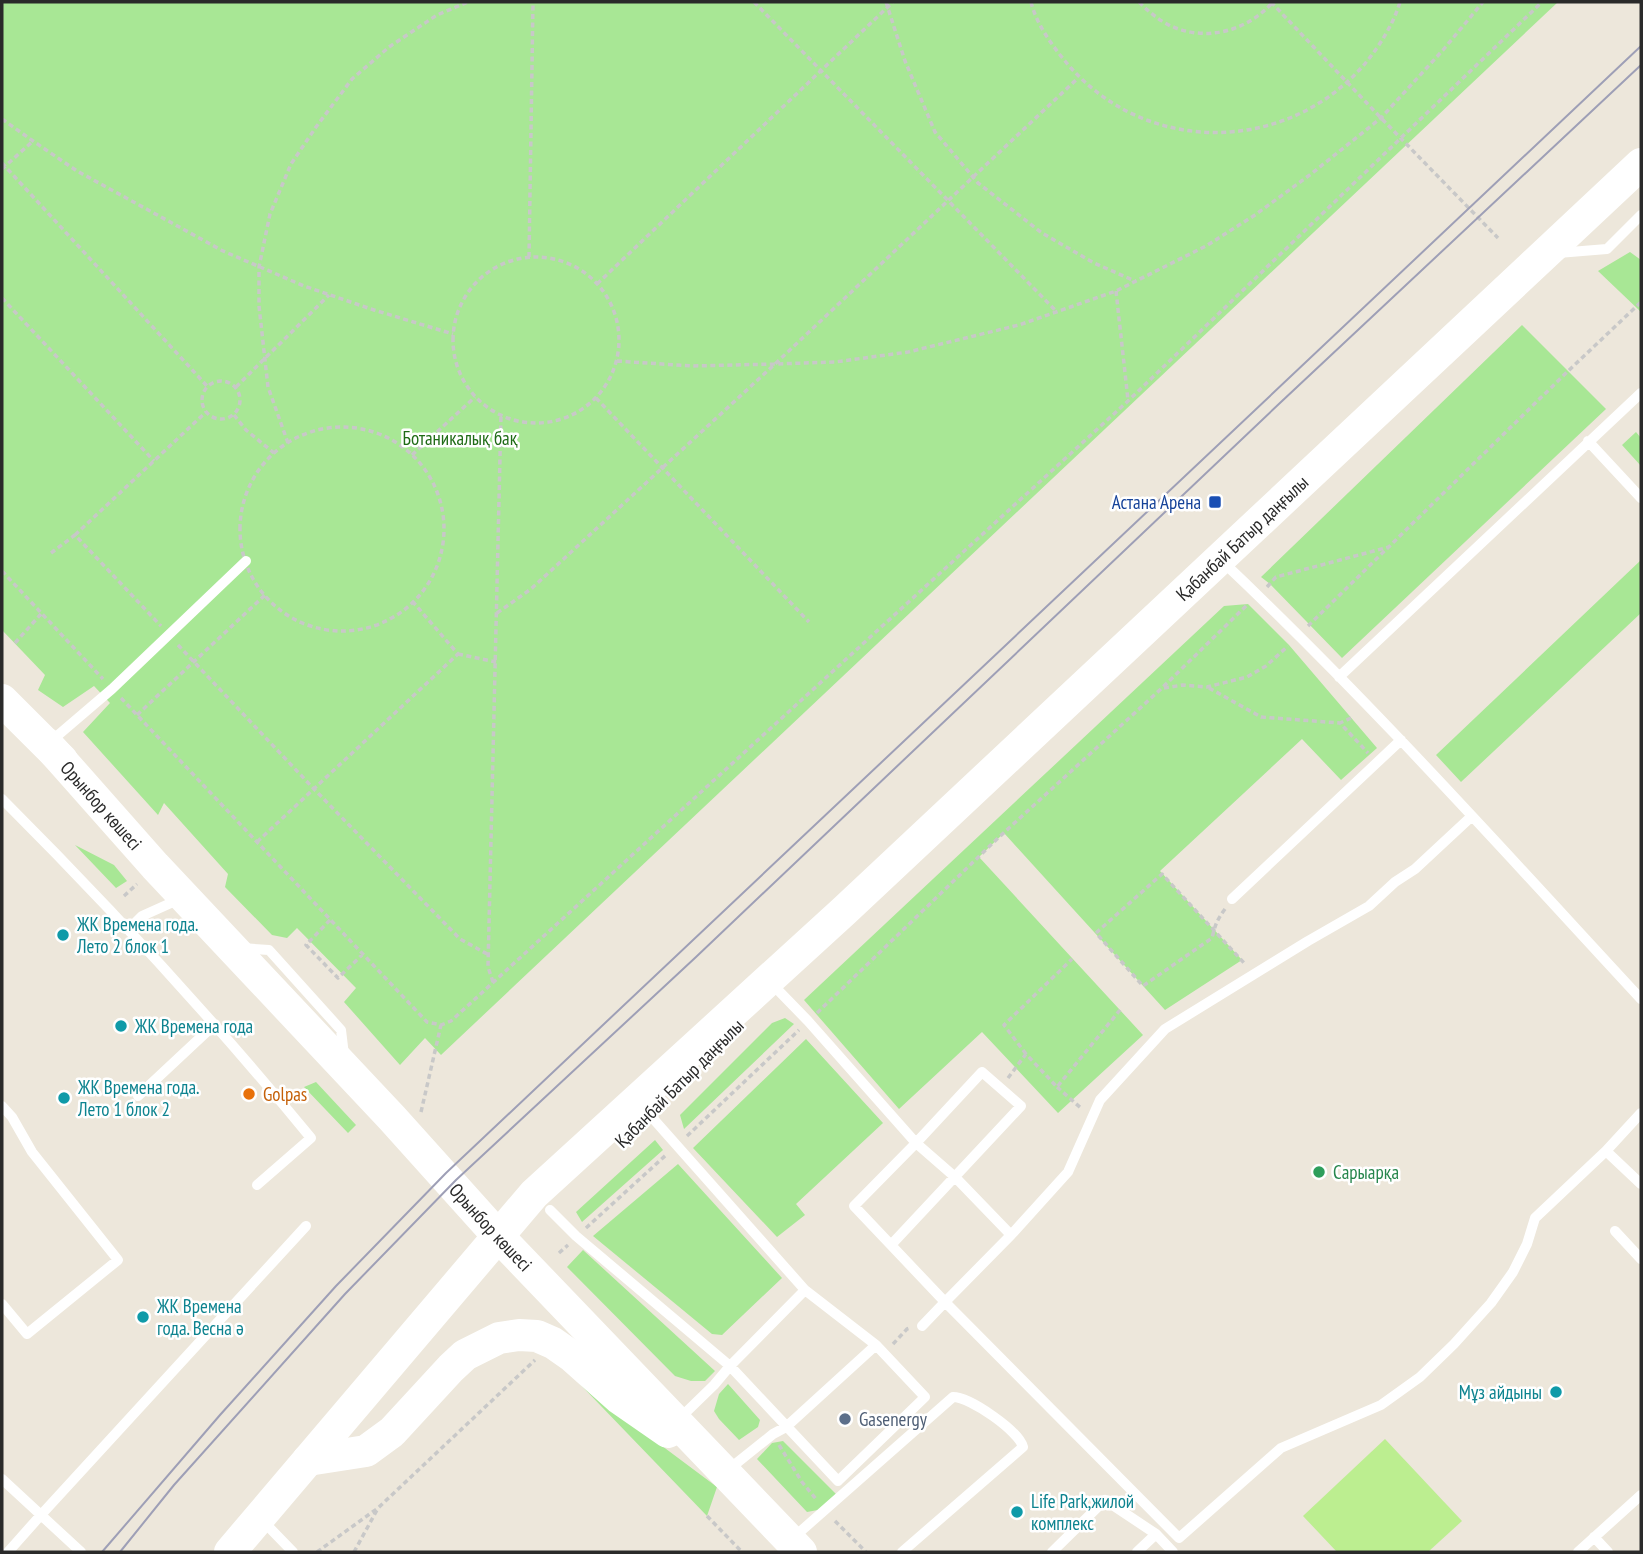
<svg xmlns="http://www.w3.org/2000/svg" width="1643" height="1554" font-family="'PT Sans Narrow',sans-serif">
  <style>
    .green { fill: #a8e795 }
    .pitch { fill: #bcee90 }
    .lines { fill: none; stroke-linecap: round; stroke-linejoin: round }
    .path { stroke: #c8c8c8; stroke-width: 3.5; stroke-dasharray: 5 3.5; stroke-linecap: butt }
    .lane { stroke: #fff; stroke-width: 10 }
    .secondary { stroke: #fff; stroke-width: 32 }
    .tram { stroke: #9e9fb6; stroke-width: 2 }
    .transit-dot { fill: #1a4fb4; stroke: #fff; stroke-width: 2.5 }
    .culture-dot { fill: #0f9aa8; stroke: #fff; stroke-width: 2.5 }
    .food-dot { fill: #e8710a; stroke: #fff; stroke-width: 2.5 }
    .leisure-dot { fill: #2e9e5b; stroke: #fff; stroke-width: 2.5 }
    .service-dot { fill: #5c6f8a; stroke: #fff; stroke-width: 2.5 }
    .labels { text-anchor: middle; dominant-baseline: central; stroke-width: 5; stroke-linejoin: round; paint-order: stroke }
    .park-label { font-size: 19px; fill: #1f6b16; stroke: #fff }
    .transit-label { font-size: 19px; fill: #164399; stroke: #fff; text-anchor: end }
    .street-label { font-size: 19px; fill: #2a2a2a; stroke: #fff }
    .culture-label { font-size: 19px; fill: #0d838f; stroke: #fff; text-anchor: start }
    .food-label { font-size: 19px; fill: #c56008; stroke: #fff; text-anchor: start }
    .leisure-label { font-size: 19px; fill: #27864d; stroke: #fff; text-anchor: start }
    .service-label { font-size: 19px; fill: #4e5e75; stroke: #fff; text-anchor: start }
  </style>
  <rect width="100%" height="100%" fill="#ede7db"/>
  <path class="green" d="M2 2H1558L441 1055 425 1038 400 1065 344 1002 356 988 297 928 287 938 272 935 225 887 228 874 164 803 158 815 83 732 110 703 94 686 63 707 38 690 45 675 2 630Z
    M1630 252 1641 260V312L1598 271Z
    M1522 325 1606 409 1342 658 1270 584 1261 577Z
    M1636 432 1641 438V466L1622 445Z
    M1641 560V613L1461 782 1436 755Z
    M1248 604 1289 645 1377 748 1341 780 1302 739 1160 871 1242 960 1165 1010 1004 833 979 857 1143 1035 1058 1113 982 1032 899 1109 804 1000 1224 606Z
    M75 845 114 865 127 881 116 888Z
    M785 1018 794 1024 684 1129 680 1115 772 1023Z
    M806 1039 883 1123 796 1204 805 1215 777 1237 693 1148Z
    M316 1082 356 1125 348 1133 304 1087Z
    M655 1140 663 1150 582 1222 576 1212Z
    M678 1164 782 1278 722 1335 712 1334 593 1236Z
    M583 1250 715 1371 705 1381H691L675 1376 567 1267Z
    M548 1351 638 1428 717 1487 707 1516Z
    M728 1384 760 1420 758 1427 739 1440 719 1419 714 1411 719 1394Z
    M783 1441 837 1495 823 1509 807 1512 757 1459 772 1443Z"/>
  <path class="pitch" d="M1385 1439 1462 1521 1428 1552H1337L1303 1516Z"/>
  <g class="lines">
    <path class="path" d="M754 2 1057 312
      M886 2 905 61 935 132 978 183 1042 233 1094 263 1135 281
      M1031 2C1036 23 1051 44 1065 61 1142 155 1283 156 1363 66 1379 47 1393 25 1400 2
      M1139 2C1147 10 1155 17 1165 23 1201 43 1245 33 1272 3
      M1271 2 1381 118 1498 238
      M2 119 33 141 77 171 223 251 304 286 374 310 453 334
      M2 163 207 386
      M2 169 33 141
      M529 257 533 2
      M453 340a83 83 0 1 1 166 0a83 83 0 1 1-166 0Z
      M597 284 893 2
      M1116 291 1128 400
      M2 298 154 461
      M617 361 692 366 775 364 835 362 908 352 1019 325 1116 291 1206 246 1255 215 1311 174 1381 118 1443 50 1483 2
      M202 400a19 19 0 1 1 38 0a19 19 0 1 1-38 0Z
      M236 387 329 295
      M596 398 809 622
      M234 415 246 430 274 453
      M240 529a102 102 0 1 1 204 0a102 102 0 1 1-204 0Z
      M288 443 268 387 259 306V267L270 214 291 164 316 127 352 79 389 47 437 15 468 2
      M412 455 475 397
      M75 535 206 412
      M51 553 75 535 161 626
      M2 571 103 679
      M1267 587 1276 577 1389 547
      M497 613 531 589 775 364 1078 78
      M1308 626 1565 374 1641 302
      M15 643 41 614
      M178 645 314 789 460 939 489 955
      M458 654 496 662
      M1164 688 1183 685 1207 687 1247 677 1266 666 1288 646
      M1209 688 1261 717 1340 723
      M121 698 427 1022 441 1025 451 1021 1128 401 1542 2
      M137 715 265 595
      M1351 718 1340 723 1368 753
      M257 842 458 654 413 602
      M124 896 137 884
      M1225 909C1217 920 1215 925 1212 938L1143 986 1096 933 1162 874 1245 964
      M330 920 306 945 338 978 362 955
      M493 982 488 967 501 415
      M817 1013 997 839 1162 688 1248 604
      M1026 1054 1004 1025 1072 959
      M1008 1078 1026 1054 1057 1087 1120 1010
      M1057 1087 1082 1109
      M421 1112 441 1025
      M687 1136 799 1030
      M586 1228 666 1155
      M559 1253 568 1245
      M893 1344 907 1329 910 1328
      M779 1445 802 1482 816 1499
      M707 1516 742 1552
      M835 1521 866 1552
      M317 1552 378 1508 535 1360
      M354 1552 377 1510"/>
    <path class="lane" d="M1558 253 1607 249 1641 215
      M1588 441 1641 498
      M1222 561C1369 700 1504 851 1641 999
      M1339 677 1641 393
      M50 742 112 689 246 561
      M2 799C110 907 214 1020 311 1138L257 1185
      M1232 899 1401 740
      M128 930 142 916 182 898
      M242 948 269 950 341 1030 344 1055
      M775 987 808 1021 916 1143 955 1177 1011 1235 945 1302 1179 1538 1281 1448 1381 1405 1420 1377 1454 1344 1491 1303 1513 1272 1527 1244 1535 1218 1606 1151
      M138 1096 215 1024
      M2 1106 12 1117 32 1152 118 1260 27 1334 2 1304
      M1641 1113 1606 1151 1641 1184
      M649 1114 805 1290 730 1366 714 1385 677 1421
      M550 1210 576 1236 730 1366 838 1481 925 1397 876 1345 805 1290
      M1615 1231 1641 1259
      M1011 1235 1068 1172 1100 1100 1165 1029 1308 941 1369 906 1395 882 1415 869 1472 816
      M891 1245 1021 1106 982 1072 916 1143 854 1206 945 1302 922 1326
      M728 1470 773 1434 786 1427 876 1345
      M2 1479 81 1552
      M261 1519 293 1552
      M1594 1537 1608 1552
      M793 1538 953 1397C970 1397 1019 1431 1023 1447L902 1552
      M8 1552 40 1516 306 1226
      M1052 1552 1105 1500 1156 1534 1173 1552
      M1137 1552 1156 1534
      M1578 1552 1641 1495"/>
    <g class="secondary">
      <path d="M2 700 62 760"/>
      <path id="s1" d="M47 744 155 866 392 1118 499 1237 801 1552"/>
      <path d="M308 1460 366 1451 392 1432 451 1368 465 1355 499 1338 519 1335 537 1336 553 1343 573 1357 619 1398 668 1432"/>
      <path id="s2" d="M230 1552 534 1194 844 911 1641 164"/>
    </g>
    <path class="tram" d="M102 1552 220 1415 336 1286 446 1173 1641 46
      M120 1552 174 1485 345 1294 456 1180 696 957 1281 402 1641 65"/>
  </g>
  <rect class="transit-dot" x="1208" y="495" width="14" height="14" rx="3.5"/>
  <g class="culture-dot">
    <circle cx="63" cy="935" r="7"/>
    <circle cx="121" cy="1026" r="7"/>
    <circle cx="64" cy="1098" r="7"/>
    <circle cx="143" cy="1317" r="7"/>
    <circle cx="1556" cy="1392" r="7"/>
    <circle cx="1017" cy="1512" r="7"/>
  </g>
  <circle class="food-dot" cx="249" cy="1094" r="7"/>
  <circle class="leisure-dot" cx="1319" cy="1172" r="7"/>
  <circle class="service-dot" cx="845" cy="1419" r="7"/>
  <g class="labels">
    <g class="park-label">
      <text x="460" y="438">Ботаникалық бақ</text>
    </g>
    <g class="transit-label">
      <text x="1201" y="502">Астана Арена</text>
    </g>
    <g class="street-label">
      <text stroke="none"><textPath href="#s2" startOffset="1435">Қабанбай Батыр даңғылы</textPath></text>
      <text stroke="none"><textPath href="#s1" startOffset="82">Орынбор көшесі</textPath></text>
      <text transform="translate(679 1083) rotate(-45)">Қабанбай Батыр даңғылы</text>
      <text stroke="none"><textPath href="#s1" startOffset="656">Орынбор көшесі</textPath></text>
    </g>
    <g class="culture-label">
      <text x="77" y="924">ЖК Времена года.<tspan x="77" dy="22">Лето 2 блок 1</tspan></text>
      <text x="135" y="1026">ЖК Времена года</text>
      <text x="78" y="1087">ЖК Времена года.<tspan x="78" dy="22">Лето 1 блок 2</tspan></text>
      <text x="157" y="1306">ЖК Времена<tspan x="157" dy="22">года. Весна ә</tspan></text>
      <text x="1542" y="1392" text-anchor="end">Мұз айдыны</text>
      <text x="1031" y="1501">Life Park,жилой<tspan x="1031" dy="22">комплекс</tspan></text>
    </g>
    <g class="food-label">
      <text x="263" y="1094">Golpas</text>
    </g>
    <g class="leisure-label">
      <text x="1333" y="1172">Сарыарқа</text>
    </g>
    <g class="service-label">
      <text x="859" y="1419">Gasenergy</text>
    </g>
  </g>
  <rect width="1643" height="1554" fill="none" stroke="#2a2a2a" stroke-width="7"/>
</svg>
